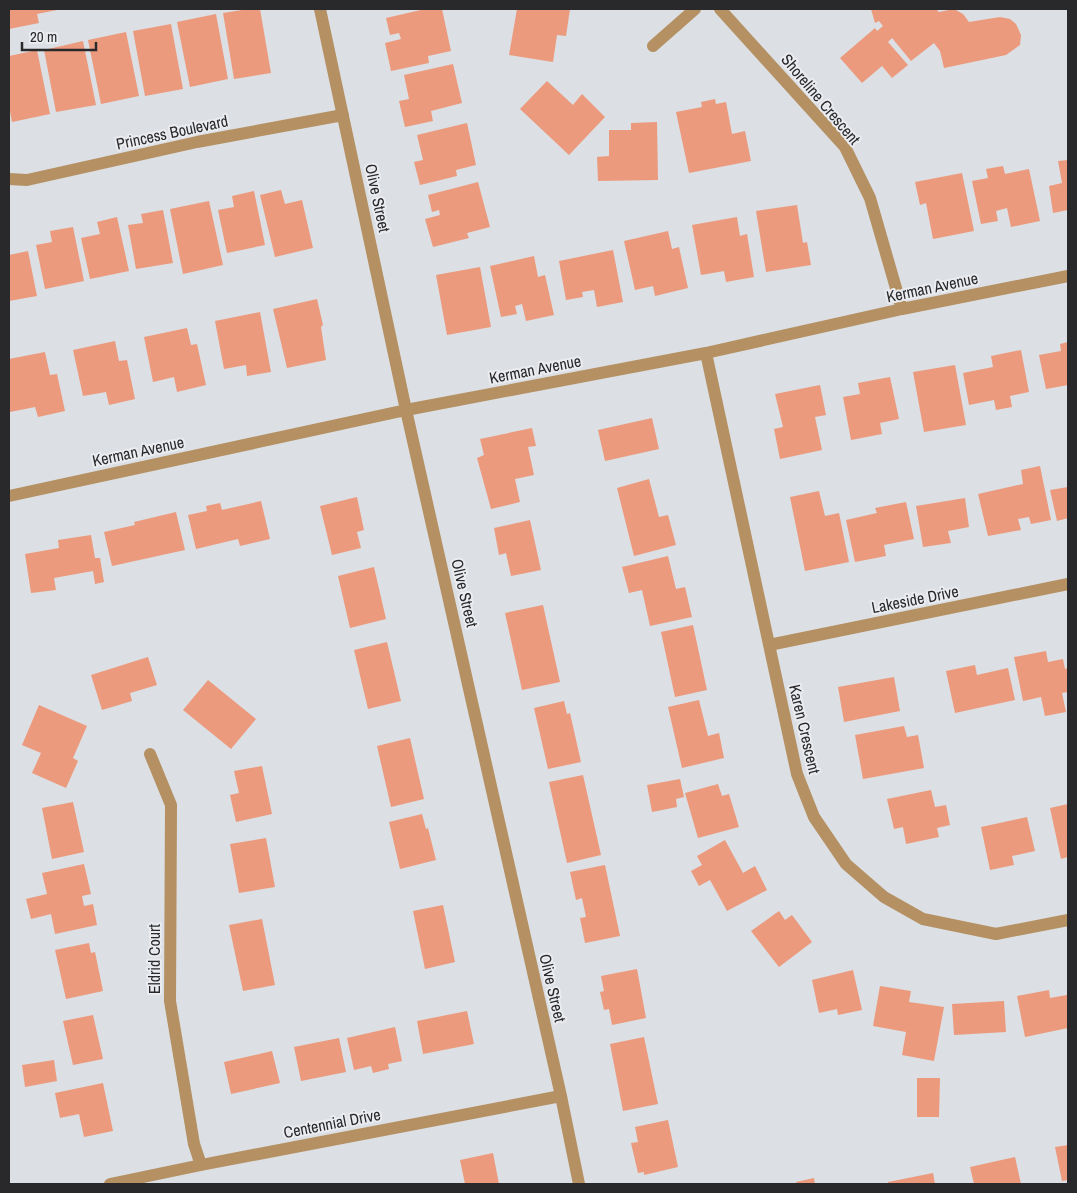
<svg xmlns="http://www.w3.org/2000/svg" width="1077" height="1193" font-family="'Archivo Narrow',sans-serif">
  <style>
    .building { fill: #ec9a7d }
    .lines { fill: none; stroke-linecap: round; stroke-linejoin: round }
    .minor { stroke: #b49062; stroke-width: 12 }
    .labels { text-anchor: middle; dominant-baseline: central; stroke-width: 4; stroke-linejoin: round; paint-order: stroke }
    .street-label { font-size: 16px; fill: #29292b; stroke: #eaecf0 }
  </style>
  <rect width="100%" height="100%" fill="#dcdfe3"/>
  <path class="building" d="M9 9H57V10L37 14 39 23 9 29Z
    M248 9H260L271 73 234 79 223 13Z
    M425 9H442L451 51 428 56 429 63 391 71 385 43 401 39 399 33 390 35 386 18Z
    M517 9H570L566 36 557 35 553 62 509 55Z
    M871 9H936L939 12 954 9 963 14 969 22 1000 17 1010 19 1016 24 1021 35 1020 45 1006 55 944 68 940 51 934 43 911 61 892 38 888 42 908 65 892 78 882 66 862 83 840 58 875 28 877 31 883 26 879 21 875 23Z
    M216 14 228 79 190 87 177 22Z
    M171 24 183 89 145 96 133 31Z
    M126 32 139 96 101 104 88 40Z
    M83 41 96 105 56 112 44 50Z
    M37 50 50 114 12 122 9 106V56Z
    M453 64 462 103 431 111 433 121 405 127 399 101 409 99 404 75Z
    M547 81 573 105 582 94 605 117 569 155 520 109Z
    M715 99 716 104 726 102 732 134 745 131 751 161 689 173 676 112 702 107 701 102Z
    M657 122 658 180 598 181 597 157 609 156V130H631V123Z
    M467 123 476 165 456 170 457 176 420 185 414 162 423 160 417 135Z
    M1068 160V210L1053 213 1049 186 1062 183 1058 161Z
    M1003 166 1005 174 1029 169 1040 221 1011 227 1007 208 996 211 998 221 981 224 972 181 988 178 986 169Z
    M962 173 974 231 933 239 926 203 920 205 915 182Z
    M478 182 490 227 467 233 469 238 433 247 425 219 440 215 439 210 432 212 428 195Z
    M281 190 285 204 302 200 313 248 275 257 260 195Z
    M254 191 265 245 227 253 218 210 234 207 232 196Z
    M209 201 223 265 183 274 170 209Z
    M797 205 803 243 807 242 811 265 766 272 756 211Z
    M163 210 173 263 136 269 128 225 143 223 141 214Z
    M117 217 129 271 90 279 81 238 100 234 97 222Z
    M737 217 740 236 747 234 754 277 726 282 724 271 701 275 692 225Z
    M73 227 84 281 45 289 36 245 52 242 50 231Z
    M668 231 672 249 679 247 688 288 655 296 653 286 635 290 624 241Z
    M613 250 623 302 597 307 594 290 582 292 583 297 566 300 559 261Z
    M28 251 37 296 9 301V255Z
    M534 256 538 277 545 275 554 315 526 321 522 304 515 306 517 314 501 317 490 266Z
    M480 267 491 327 447 335 436 275Z
    M317 299 323 325 321 327 326 360 287 368 273 309Z
    M260 312 271 372 247 376 246 365 224 369 215 321Z
    M187 328 191 345 197 344 206 385 177 392 174 377 153 382 144 337Z
    M115 341 119 361 127 360 135 399 109 405 106 392 83 396 73 350Z
    M1068 342V385L1046 389 1039 355 1061 351 1060 344Z
    M1021 350 1029 392 1010 396 1012 407 996 410 994 400 969 405 963 373 993 367 991 356Z
    M45 352 50 375 57 374 65 411 38 417 35 407 10 412 9 359Z
    M955 365 966 425 924 432 913 372Z
    M890 377 899 419 880 423 882 434 851 440 843 397 860 394 858 383Z
    M820 385 826 415 815 417 822 450 780 459 774 429 783 427 775 394Z
    M652 418 659 449 605 461 598 430Z
    M532 428 536 446 528 447 534 475 515 479 520 502 491 509 477 458 484 455 480 439Z
    M1040 466 1051 520 1031 524 1029 517 1018 519 1021 530 988 536 978 494 1023 484 1021 470Z
    M649 479 659 517 668 515 676 545 634 556 617 488Z
    M1068 487V518L1057 521 1050 490Z
    M819 491 825 516 839 513 849 562 805 571 790 497Z
    M357 497 364 530 357 532 361 548 332 555 320 506Z
    M965 498 969 527 948 531 951 543 923 547 916 506Z
    M261 501 270 539 240 546 238 539 196 549 188 515 207 511 206 506 220 503 222 510Z
    M906 502 914 539 884 545 886 556 855 562 846 520 877 513 875 508Z
    M176 512 185 550 112 566 104 532 135 525 134 522Z
    M530 520 541 570 511 576 506 553 499 555 494 528Z
    M91 535 95 558H100L104 582 95 584 93 571 54 578 56 590 31 593 25 554 59 548 58 540Z
    M668 556 676 589 685 587 692 617 650 626 642 590 629 593 622 567Z
    M374 567 386 619 350 628 338 576Z
    M543 605 560 682 522 690 505 613Z
    M693 625 707 690 675 697 661 632Z
    M387 642 401 701 368 709 354 650Z
    M1046 651 1048 662 1063 659 1065 669 1068 668V692L1062 693 1066 712 1045 716 1041 697 1023 701 1014 657Z
    M148 657 157 685 130 693 132 701 102 710 91 675Z
    M975 665 977 675 1008 668 1015 700 955 713 946 671Z
    M894 677 900 711 844 722 838 687Z
    M208 680 256 719 231 749 183 710Z
    M699 700 708 736 719 733 724 758 682 768 668 707Z
    M564 701 567 714 570 713 581 762 548 769 534 708Z
    M39 705 87 726 73 758 78 761 66 788 32 773 41 753 22 745Z
    M904 726 907 737 918 735 924 768 863 779 855 735Z
    M410 738 424 799 391 807 377 746Z
    M262 766 272 814 236 822 230 795 239 793 234 771Z
    M583 775 601 855 567 863 549 782Z
    M680 779 684 797 676 799 677 807 652 812 647 785Z
    M718 784 722 796 729 794 739 827 698 838 685 793Z
    M931 790 935 807 946 805 950 825 937 828 939 837 906 844 903 827 894 829 887 799Z
    M73 802 84 852 52 859 42 808Z
    M1068 804V857L1061 859 1050 808Z
    M422 814 426 829 428 828 436 860 400 869 389 822Z
    M1027 817 1035 851 1012 856 1014 865 990 870 981 827Z
    M266 838 275 887 239 893 230 844Z
    M725 840 743 873 755 866 767 890 727 911 710 880 699 886 691 871 702 865 697 856Z
    M84 864 91 894 82 896 84 906 93 904 97 925 55 934 51 914 31 919 26 899 47 894 42 873Z
    M605 865 620 936 585 943 580 918 586 917 582 898 576 900 570 872Z
    M443 905 455 962 425 969 413 911Z
    M779 911 785 920 792 915 812 942 779 967 751 931Z
    M262 919 275 985 243 991 229 925Z
    M89 943 91 953 95 952 103 991 66 999 55 950Z
    M637 969 646 1018 612 1025 609 1009 604 1010 600 992 604 991 601 976Z
    M853 970 862 1010 838 1015 837 1009 819 1013 812 980Z
    M880 986 911 991 909 1002 944 1007 934 1061 902 1055 906 1032 873 1026Z
    M1049 990 1050 998 1067 995 1068 1004V1028L1025 1037 1017 996Z
    M1004 1001 1006 1032 954 1035 952 1004Z
    M467 1011 474 1044 423 1054 417 1021Z
    M93 1015 103 1059 73 1065 63 1021Z
    M395 1027 402 1061 388 1064 389 1069 373 1073 371 1066 354 1070 347 1038Z
    M644 1037 658 1104 623 1111 610 1044Z
    M339 1038 346 1072 301 1081 294 1047Z
    M272 1051 280 1083 231 1094 224 1062Z
    M54 1060 57 1081 25 1087 22 1065Z
    M917 1078H940L939 1117H917Z
    M103 1083 113 1131 84 1137 79 1114 60 1118 55 1093Z
    M668 1120 678 1167 644 1175V1172L638 1173 631 1143 638 1142 635 1127Z
    M1068 1145V1180L1062 1181 1055 1147Z
    M493 1153 499 1184H465L460 1160Z
    M1015 1157 1021 1184H974L970 1167Z
    M933 1173 935 1184H888V1182Z
    M814 1178 815 1184H797L796 1182Z"/>
  <g class="lines">
    <path class="minor" d="M320 9 406 410 561 1096 579 1184
      M720 9 845 147 870 198 902 309
      M653 46 695 9
      M9 179 27 180 197 142 343 115
      M706 353 797 774 814 817 846 864 884 897 923 919 996 934 1068 920
      M9 496 406 410 706 353 902 309 1068 276
      M769 645 1068 584
      M150 754 171 805 170 1001 194 1144 201 1165
      M110 1184 201 1165 561 1096"/>
  </g>
  <g class="labels">
    <g class="street-label">
      <text transform="translate(821 99) rotate(50)">Shoreline Crescent</text>
      <text transform="translate(172 132) rotate(-12)">Princess Boulevard</text>
      <text transform="translate(378 198) rotate(78)">Olive Street</text>
      <text transform="translate(932 287) rotate(-12)">Kerman Avenue</text>
      <text transform="translate(535 369) rotate(-11)">Kerman Avenue</text>
      <text transform="translate(138 451) rotate(-12)">Kerman Avenue</text>
      <text transform="translate(465 593) rotate(77)">Olive Street</text>
      <text transform="translate(915 599) rotate(-11)">Lakeside Drive</text>
      <text transform="translate(805 729) rotate(77)">Karen Crescent</text>
      <text transform="translate(154 959) rotate(-90)">Eldrid Court</text>
      <text transform="translate(553 988) rotate(77)">Olive Street</text>
      <text transform="translate(332 1123) rotate(-11)">Centennial Drive</text>
    </g>
  </g>
  <rect width="1077" height="1193" fill="none" stroke="#29292b" stroke-width="20"/>
  <path d="M22 42v8h74v-8" fill="none" stroke="#29292b" stroke-width="2.5"/>
  <text x="30" y="42" font-size="15" fill="#29292b" stroke="#eaecf0" stroke-width="4" paint-order="stroke">20 m</text>
</svg>
